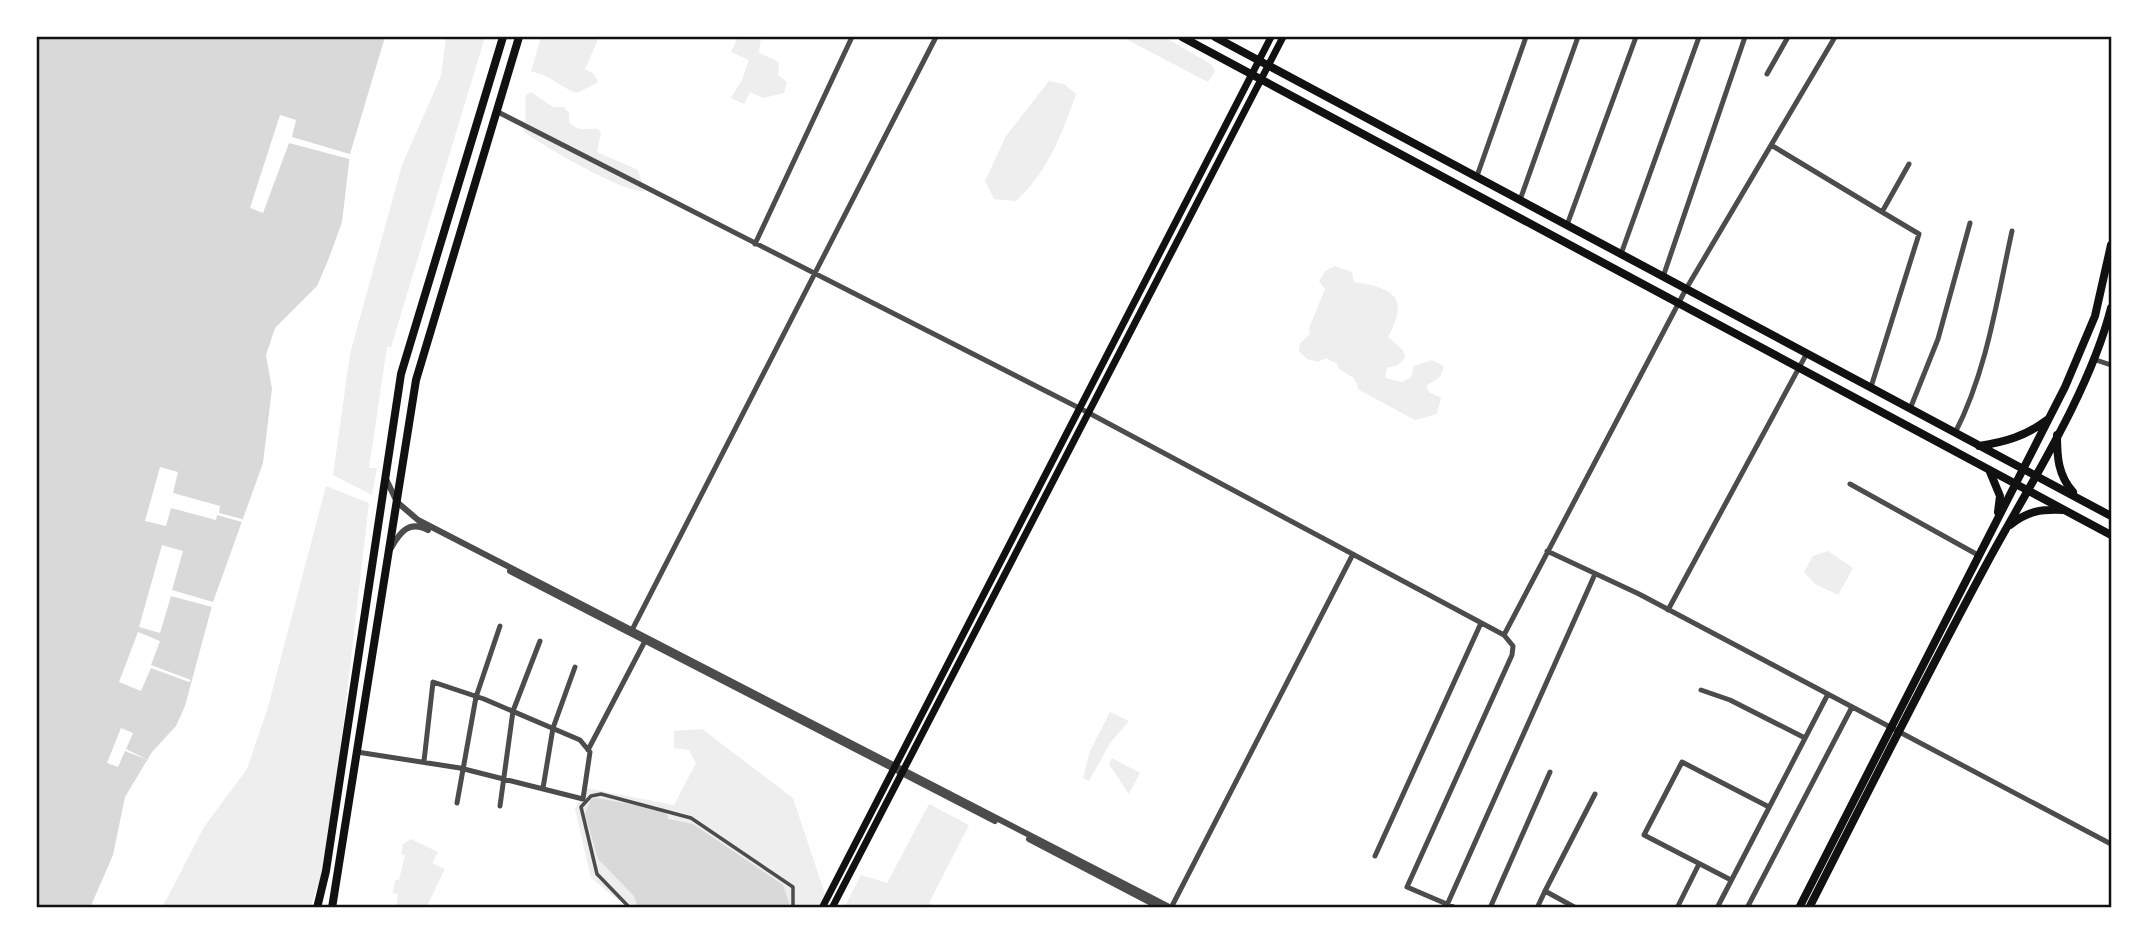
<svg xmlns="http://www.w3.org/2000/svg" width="2148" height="945" font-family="'Titillium Web',sans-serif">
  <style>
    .green { fill: #eee }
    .water { fill: #d9d9d9 }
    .pier { fill: #fff }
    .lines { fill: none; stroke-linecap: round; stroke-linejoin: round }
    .pedestrian { stroke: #4c4c4c; stroke-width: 3.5 }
    .minor { stroke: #4c4c4c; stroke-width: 5 }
    .tertiary { stroke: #4c4c4c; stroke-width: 6 }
    .secondary { stroke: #111; stroke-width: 7 }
    .primary { stroke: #111; stroke-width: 8 }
    .neatline { fill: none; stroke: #111; stroke-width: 2.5 }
  </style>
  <rect width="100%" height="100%" fill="#fff"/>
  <path class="green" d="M446 37H485L391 347H387L369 468H377L372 495 333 475 350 354 402 165 441 76Z
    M541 37H599L585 69 594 74 598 82 577 93C561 88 548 73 531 72Z
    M738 37H761L759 53 779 62 778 75 787 82 784 93 763 98 750 92 744 104 731 98 742 80 749 60 731 52Z
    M1122 37H1164L1211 64 1215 71 1208 82Z
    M1049 81 1064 84 1076 94C1062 134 1047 173 1016 201L994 199 985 181 1006 136Z
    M531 92 553 107H564L569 113V122C579 133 585 128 598 129L601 133 597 152 638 170 645 191C629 196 539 144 523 131 528 118 524 108 526 95Z
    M1335 266 1352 272 1354 282C1393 288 1410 296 1388 337L1403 350 1405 358 1398 365 1387 368 1385 378 1402 382 1411 377 1414 366 1432 360 1444 366 1440 377 1426 386 1429 392 1441 398 1437 414 1415 420 1359 390 1354 378 1339 369 1337 364 1326 358 1318 362 1307 359 1299 351 1300 343 1310 334 1309 328 1325 289 1319 281 1325 271Z
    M326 486 369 503 328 856 310 908H162L204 827 247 769 268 707Z
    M1828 551 1853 568 1838 595 1815 584 1804 572 1813 556Z
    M1110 712 1129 721 1110 743 1089 781 1083 778 1090 751Z
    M702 729 793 798 825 894 818 908H628L591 878 575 809 586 788 674 805 696 763 689 750 674 748V731Z
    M1112 758 1140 773 1129 794 1109 764Z
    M929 804 969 825 929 903 938 908H844L861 875 887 883Z
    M411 839 438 852 432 863 445 869 426 908H396L398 894 393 893 395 880H399L405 855 401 854 403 844Z"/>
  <path class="water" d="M37 37H385L350 154 342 222 329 258 317 286 275 328 266 355 272 389 263 463 213 602 185 706 176 726 152 752 125 797 113 855 90 908H37Z
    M597 798 656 809 667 814 668 819 693 824 783 885 791 908H638L634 896 598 859 585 814 591 799Z"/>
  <path class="pier" d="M280 115 296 120 292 137 353 155V160L289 143 263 213 250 208Z
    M160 467 178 472 173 493 220 506 219 513 242 519V522L217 515 216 520 171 508 166 526 145 521Z
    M162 545 183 551 172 590 213 602 212 607 171 596 160 633 139 627Z
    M138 632 160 641 151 665 191 680 189 682 151 668 141 691 119 682Z
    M121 728 133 733 126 749 148 760 125 751 118 767 107 763Z"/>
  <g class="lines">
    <path class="pedestrian" d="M630 908 597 874 581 807 591 796 601 794 691 818 793 887V908"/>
    <path class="minor" d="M1767 74 1788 37
      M496 111 1087 412 1504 635 1513 646 1512 655 1407 887 1456 908
      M1771 145 1882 212 1909 164
      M1477 176 1526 37
      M1520 200 1578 37
      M1567 225 1636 37
      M755 244 852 37
      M1621 254 1699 37
      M1663 277 1745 37
      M2093 359 2111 365
      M1871 387 1919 234 1882 212
      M1910 409 1938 339 1970 223
      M1955 433C1987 371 1997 299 2012 231
      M1850 484 1978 555
      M1547 551 1639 594 2111 844
      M1668 610 1807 353
      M631 632 936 37
      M1504 635 1686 289 1835 37
      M1701 690 1730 700 1805 738
      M588 750 645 641
      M357 752 460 768 583 799 590 752 580 740 484 699 433 682 424 761
      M543 788 553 728 575 667
      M457 803 476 697 500 626
      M500 806 513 711 540 641
      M1375 856 1481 623
      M1731 880 1644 835 1682 762 1769 807
      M1447 905 1595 574
      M1171 908 1353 554
      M1490 908 1550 772
      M1537 908 1545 891
      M1576 908 1545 891 1595 794
      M1677 908 1699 864
      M1717 908 1828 694
      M1747 908 1852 707"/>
    <path class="tertiary" d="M386 479 397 502 418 520 1171 908
      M391 548C400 532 409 520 428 530
      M510 571 995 821
      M1029 839 1161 908"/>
    <path class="secondary" d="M822 908 1271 37
      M832 908 1283 37"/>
    <path class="primary" d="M1182 37 2111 535
      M1215 37 2111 516
      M2057 435C2057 457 2058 475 2073 492
      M1979 446C2005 442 2026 436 2047 420
      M1990 472 2000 496 1998 512
      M2010 525C2028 511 2041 509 2063 510
      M317 908 326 871 401 374 503 37
      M332 908 416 380 519 37
      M1799 908 2065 387 2095 316 2111 245
      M1809 908C1867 794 1925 678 1986 565 2028 487 2089 394 2111 308"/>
  </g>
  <rect width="2148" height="945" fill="none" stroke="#ffffff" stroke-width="77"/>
  <rect x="38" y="38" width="2072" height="868" class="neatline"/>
</svg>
